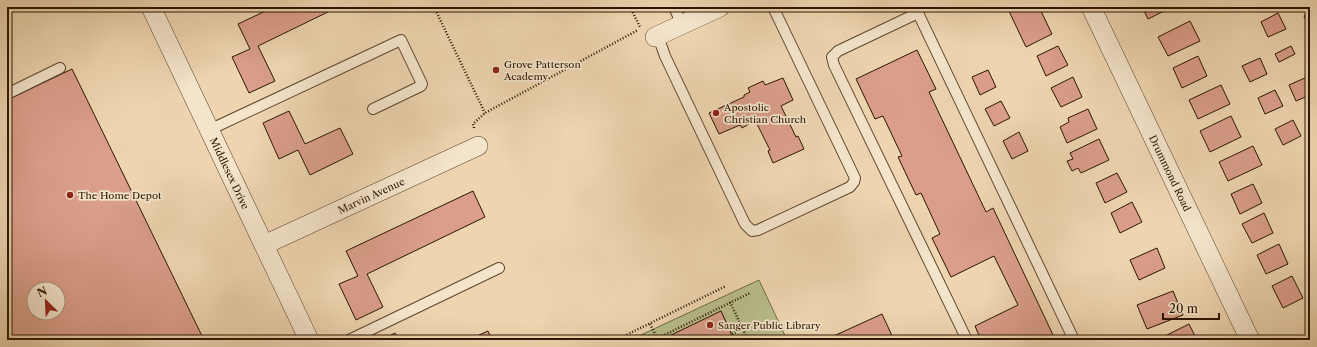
<svg xmlns="http://www.w3.org/2000/svg" width="1317" height="347" font-family="'Libre Caslon Text',serif">
  <style>
    .green { fill: #b8bd8c; stroke: #726a46 }
    .building { fill: #da9e8a; stroke: #2b1600; fill-rule: evenodd }
    .lines { fill: none; stroke-linecap: round; stroke-linejoin: round }
    .service-casing { stroke: #5c462c; stroke-width: 12 }
    .minor-casing { stroke: #5c462c; stroke-width: 20 }
    .path { stroke: #2b1600; stroke-width: 2.5; stroke-dasharray: 1 2; stroke-linecap: butt }
    .service { stroke: #f4e4cc; stroke-width: 10 }
    .minor { stroke: #f4e4cc; stroke-width: 19 }
    .poi-dot { fill: #8f2418; stroke: #f4e4cc; stroke-width: 1.5 }
    .labels { text-anchor: middle; dominant-baseline: central; stroke-width: 3.5; stroke-linejoin: round; paint-order: stroke }
    .poi-label { font-size: 10px; fill: #2b1600; stroke: #f4e4cc; text-anchor: start }
    .street-label { font-size: 10px; fill: #2b1600; stroke: #f4e4cc }
  </style>
  <rect width="100%" height="100%" fill="#eed5b0"/>
  <filter id="stains"><feTurbulence type="fractalNoise" baseFrequency=".005" numOctaves="4"/><feColorMatrix values="0 0 0 0 .2 0 0 0 0 .09 0 0 0 0 .02 0 0 0 .5 -.17"/></filter>
  <radialGradient id="worn" r=".72"><stop offset=".6" stop-color="#630" stop-opacity="0"/><stop offset="1" stop-color="#630" stop-opacity=".3"/></radialGradient>
  <path class="green" d="M759 280 787 340H734L721 311 663 340H630Z"/>
  <path class="building" d="M274 7H333L334 9 258 46 275 81 249 93 232 57 250 49 238 24Z
    M1007 7H1039L1052 34 1026 47Z
    M1142 7H1169L1170 8 1148 19Z
    M1310 7V25H1308L1304 16 1307 14 1304 8Z
    M1278 13 1286 29 1268 37 1261 22Z
    M1190 21 1200 41 1168 56 1158 37Z
    M1058 46 1068 65 1046 76 1037 56Z
    M1291 46 1295 54 1279 62 1275 54Z
    M917 50 936 89 929 92 986 212 993 208 1054 337 1047 340H981L975 326 1018 305 994 256 951 277 932 238 940 234 921 193 916 195 898 157 902 156 883 116 875 119 856 79Z
    M1198 56 1207 76 1182 88 1173 68Z
    M1260 58 1267 74 1250 82 1242 66Z
    M72 69 204 340H7V100ZM34 289H58V313H34Z
    M988 70 996 87 980 95 972 77Z
    M1073 77 1082 97 1061 107 1051 88Z
    M1307 77 1310 85V95L1296 101 1289 85Z
    M783 78 793 100 781 106 796 137 798 136 804 149 773 163 768 151 770 150 754 118 747 121 749 124 742 128 740 125 719 134 709 113 744 97V95L750 92 748 88 763 81 765 85Z
    M1221 85 1230 104 1198 119 1189 100Z
    M1275 90 1283 106 1265 114 1258 98Z
    M1001 101 1010 118 994 126 985 109Z
    M1088 109 1097 129 1067 143 1060 127 1069 122 1068 118Z
    M289 111 305 144 340 128 353 154 310 175 298 150 279 159 263 123Z
    M1231 116 1241 137 1210 152 1200 131Z
    M1293 120 1301 136 1283 145 1275 129Z
    M1019 132 1028 151 1012 159 1003 141Z
    M1099 139 1109 160 1081 173 1078 168 1072 171 1067 161 1073 159 1070 153Z
    M1253 146 1262 165 1228 181 1219 162Z
    M1117 173 1127 192 1105 203 1096 183Z
    M1253 184 1262 203 1240 214 1231 194Z
    M473 191 485 217 367 274 383 307 356 320 339 284 358 276 346 251Z
    M1132 202 1142 222 1120 233 1111 213Z
    M1264 213 1273 233 1252 243 1242 224Z
    M1279 244 1288 264 1266 274 1257 255Z
    M1157 248 1165 268 1139 280 1130 260Z
    M1292 276 1303 298 1283 308 1272 286Z
    M1173 291 1183 315 1147 329 1137 305Z
    M721 311 734 340H663V339Z
    M882 314 894 340H825Z
    M1189 324 1197 340H1159V339Z
    M488 331 492 340H468Z
    M395 333 399 340H381Z"/>
  <g class="lines">
    <g class="service-casing">
      <path id="service" d="M674 7 682 25
        M658 36 665 56 745 224 752 231 758 230 850 187 854 182 855 178 773 7
        M7 94 60 68
        M209 130 401 40 422 84 421 86 373 109
        M349 340 499 268
        M967 340 834 65 832 57 838 51 918 13 1074 340"/>
    </g>
    <g class="minor-casing">
      <g id="minor">
        <path id="s1" d="M151 7 309 340"/>
        <path id="s2" d="M1091 7 1250 340"/>
        <path d="M655 37 720 7"/>
        <path id="s3" d="M264 245 478 146"/>
      </g>
    </g>
    <path class="path" d="M434 7 485 113
      M630 7 640 27
      M474 128 473 124 485 113 638 30
      M730 302 748 340
      M650 324 658 340
      M732 334 742 329
      M616 340 726 286
      M654 340 750 293"/>
    <use href="#service" class="service"/>
    <use href="#minor" class="minor"/>
  </g>
  <g class="poi-dot">
    <circle cx="496" cy="70" r="4"/>
    <circle cx="716" cy="113" r="4"/>
    <circle cx="70" cy="195" r="4"/>
    <circle cx="710" cy="325" r="4"/>
  </g>
  <g class="labels">
    <g class="poi-label">
      <text x="504" y="64">Grove Patterson<tspan x="504" dy="12">Academy</tspan></text>
      <text x="724" y="107">Apostolic<tspan x="724" dy="12">Christian Church</tspan></text>
      <text x="78" y="195">The Home Depot</text>
      <text x="718" y="325">Sanger Public Library</text>
    </g>
    <g class="street-label">
      <text stroke="none"><textPath href="#s1" startOffset="184">Middlesex Drive</textPath></text>
      <text stroke="none"><textPath href="#s2" startOffset="184">Drummond Road</textPath></text>
      <text stroke="none"><textPath href="#s3" startOffset="118">Marvin Avenue</textPath></text>
    </g>
  </g>
  <rect width="1317" height="347" fill="none" stroke="#eed5b0" stroke-width="24"/>
  <rect x="8" y="8" width="1301" height="331" fill="none" stroke="#2b1600" stroke-width="2"/>
  <rect x="12" y="12" width="1293" height="323" fill="none" stroke="#2b1600"/>
  <g transform="translate(46 301) rotate(336)"><circle r="19" fill="#f4e4cc" stroke="#a4927a"/>
  <path d="M0-3L7 15L0 10L-7 15Z" fill="#8f2418"/>
  <text y="-6" font-size="11" font-weight="bold" text-anchor="middle" fill="#2b1600">N</text>
  </g>
  <path d="M1163 313v6h56v-6" fill="none" stroke="#2b1600" stroke-width="2"/>
  <text x="1169" y="313" font-size="12" fill="#2b1600" stroke="#f4e4cc" stroke-width="3" paint-order="stroke">20 m</text>
  <rect width="100%" height="100%" filter="url(#stains)"/>
  <rect width="100%" height="100%" fill="url(#worn)"/>
</svg>
